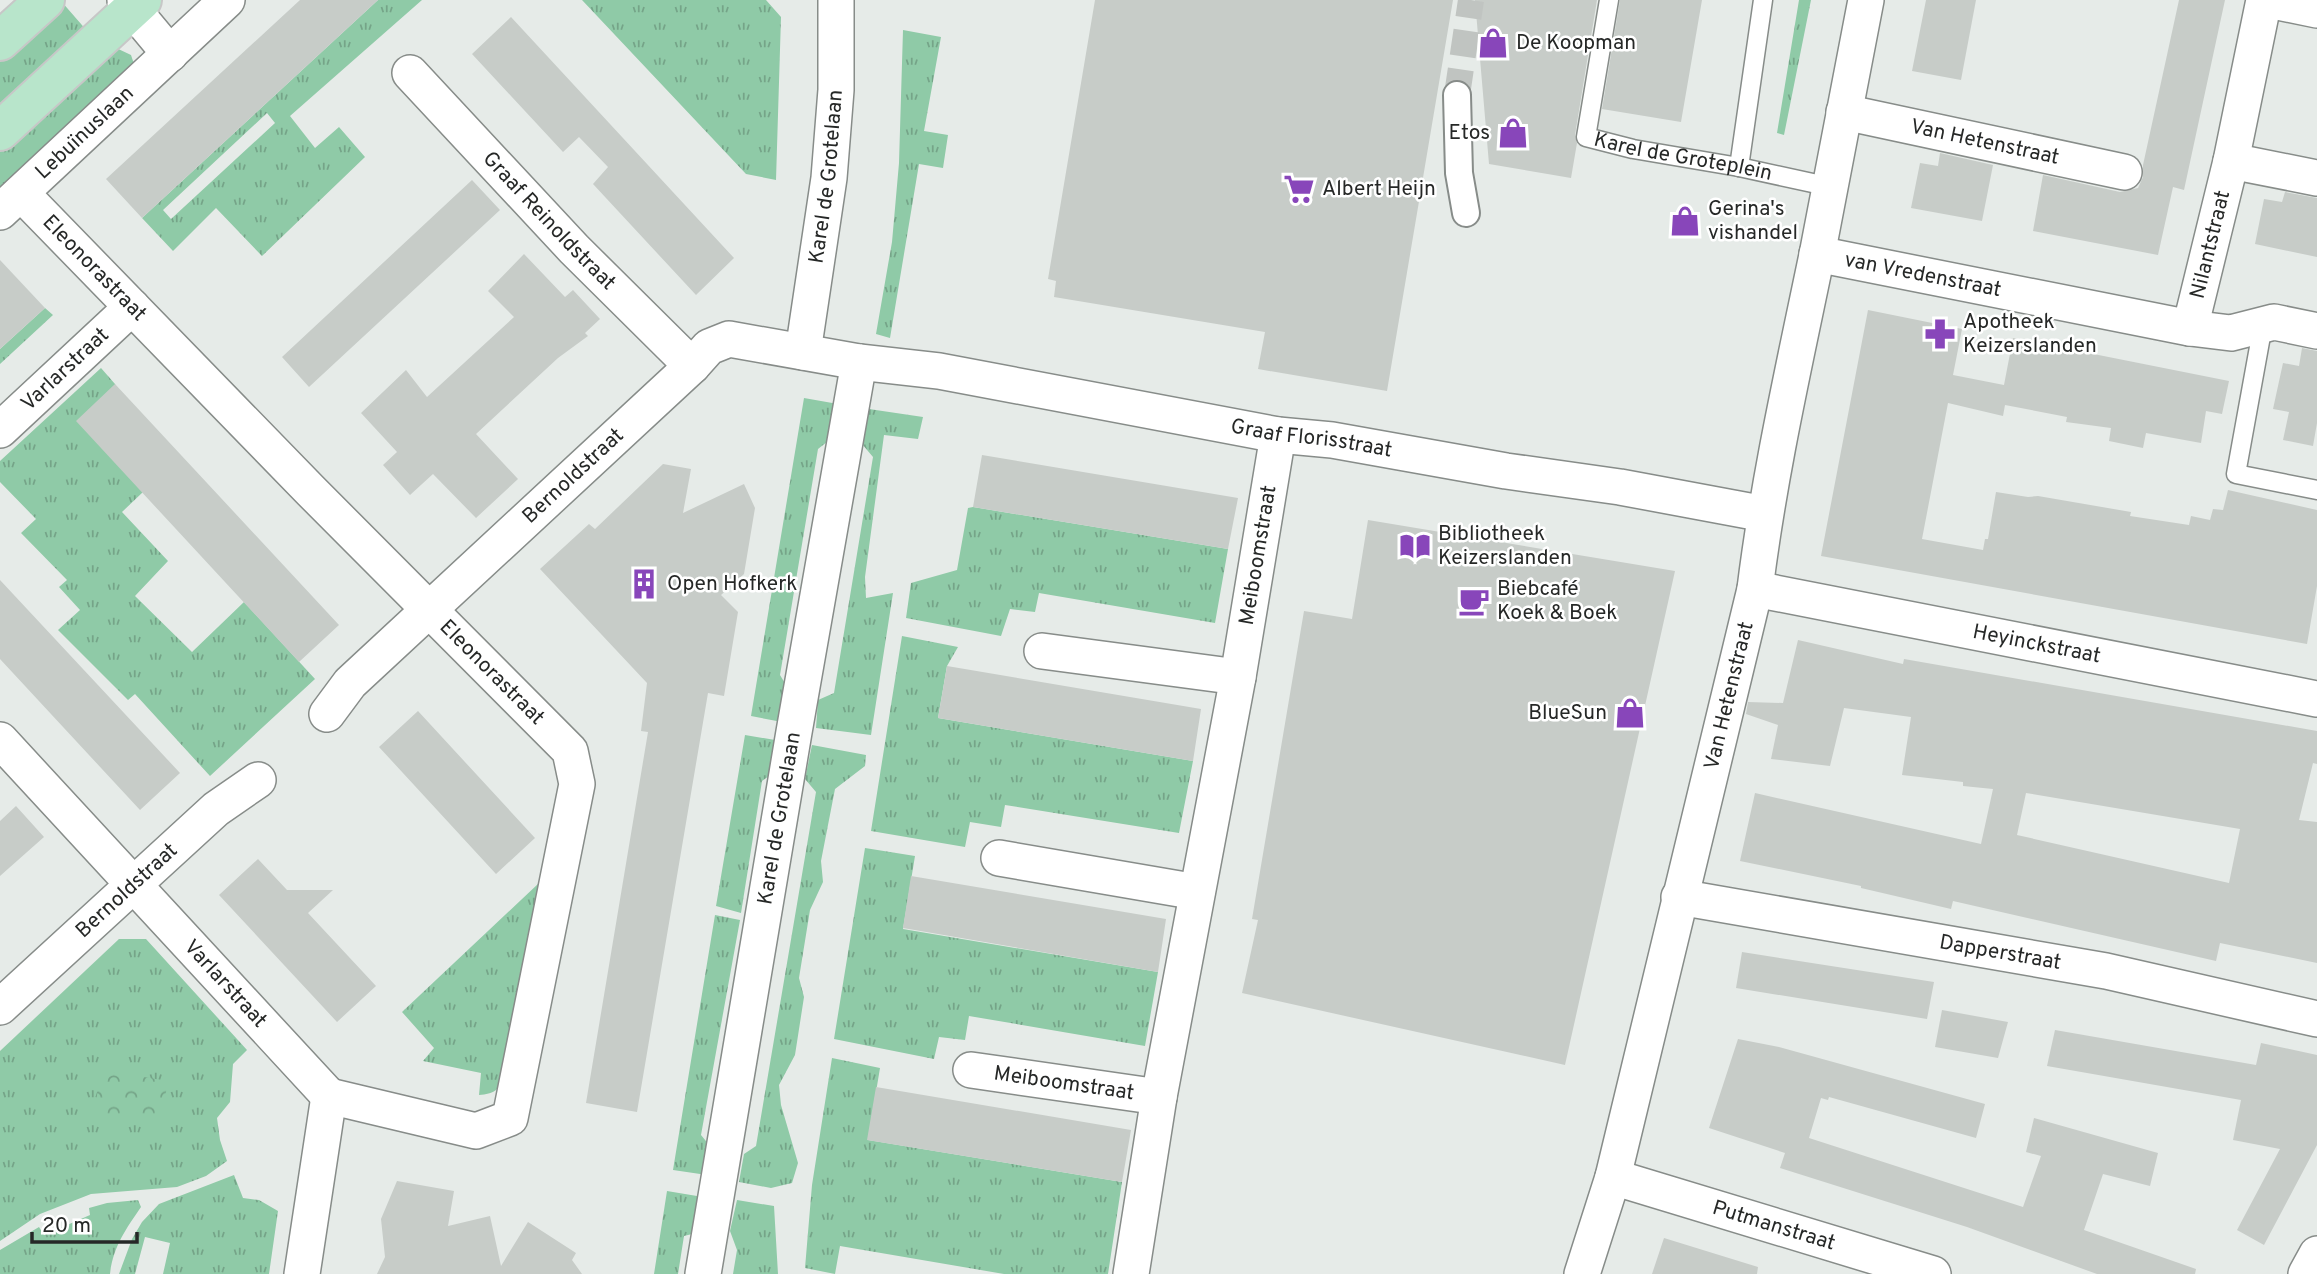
<svg xmlns="http://www.w3.org/2000/svg" width="2317" height="1274" font-family="Overpass,sans-serif">
  <style>
    .grass { fill: url(#grass-tufts); fill-rule: evenodd }
    .park { fill: url(#park-crowns) }
    .building { fill: #c7ccc8; fill-rule: evenodd }
    .lines { fill: none; stroke-linecap: round; stroke-linejoin: round }
    .pedestrian-tunnel { stroke: #c0c4c1; stroke-width: 26; stroke-dasharray: 26 13; stroke-linecap: butt }
    .service-casing { stroke: #878c89; stroke-width: 21 }
    .pedestrian-casing { stroke: #878c89; stroke-width: 30 }
    .minor-casing { stroke: #878c89; stroke-width: 38 }
    .primary-casing { stroke: #c7c7c7; stroke-width: 42 }
    .service { stroke: #fff; stroke-width: 18 }
    .pedestrian { stroke: #fff; stroke-width: 26 }
    .minor { stroke: #fff; stroke-width: 35 }
    .primary { stroke: #b8e5cb; stroke-width: 38 }
    .labels { text-anchor: middle; dominant-baseline: central; stroke-width: 5; stroke-linejoin: round; paint-order: stroke }
    .poi-label { font-size: 21px; fill: #262827; stroke: #fff; text-anchor: start }
    .street-label { font-size: 21px; fill: #262827; stroke: #fff }
  </style>
  <defs>
    <pattern id="grass-tufts" width="24" height="20" patternUnits="userSpaceOnUse" patternTransform="scale(1.75)"><rect width="24" height="20" fill="#8fcaa7"/><path d="M3 7l-1-3M5 7V3M7 7l1-3M15 17l-1-3M17 17v-4M19 17l1-3" fill="none" stroke="#75a488"/></pattern>
    <pattern id="park-crowns" width="20" height="18" patternUnits="userSpaceOnUse" patternTransform="scale(1.75)"><rect width="20" height="18" fill="#8fcaa7"/><path d="M2 6a3 3 0 1 1 6 0M12 15a3 3 0 1 1 6 0" fill="none" stroke="#75a488"/></pattern>
  </defs>
  <rect width="100%" height="100%" fill="#e6ebe8"/>
  <path class="grass" d="M378 0H422L290 116 315 148 339 127 365 157 262 256 216 208 173 251 142 218ZM267 113 275 123 171 219 163 210Z
    M582 0H766L781 17 776 180 746 174Z
    M1799 0H1811L1784 135 1777 133Z
    M61 1 88 32 0 113V58Z
    M903 30 941 37 924 131 948 135 943 168 919 164 890 338 876 334 892 242 899 163Z
    M112 46 131 55 134 64 0 188V143Z
    M45 308 53 315 0 364V349Z
    M101 368 115 384 143 492 122 512 168 561 135 596 192 652 244 602 315 679 210 776 135 694 128 700 58 630 80 610 59 587 67 580 21 533 36 519 0 482V461Z
    M804 398 838 404 832 438 818 449 780 675 789 690 782 722 751 716Z
    M869 409 923 417 918 439 884 435 865 577 866 598 893 593 871 735 816 728 818 700 834 693 873 457 862 444Z
    M973 507 1228 549 1215 623 1039 593 1035 612 1010 609 1001 636 906 618 911 583 957 570 968 508Z
    M902 636 958 647 947 666 938 718 1193 761 1179 833 1005 805 1001 827 970 822 965 847 871 831Z
    M745 735 781 741 776 771 762 781 741 913 716 906Z
    M812 745 866 755 865 766 835 789 821 861 823 882 810 910 799 978 804 997 795 1055 779 1085 781 1105 798 1163 792 1183 771 1188 739 1182 744 1154 756 1146 816 792 805 779Z
    M865 848 915 856 903 929 1158 972 1145 1046 969 1016 965 1040 939 1037 934 1059 834 1039Z
    M539 883 505 1076C499 1090 494 1094 479 1095L481 1073 423 1061 434 1048 402 1012Z
    M715 915 740 920 701 1135 710 1146 707 1175 673 1170Z
    M119 939H146L247 1050 233 1064 230 1102 217 1118 220 1140 227 1161 206 1176 177 1187 91 1194 40 1214 0 1241V1051Z
    M832 1058 880 1068 868 1140 1122 1182 1108 1274H1004L840 1246 835 1274 805 1268 812 1185Z
    M234 1175 243 1198 259 1200 278 1211 269 1274H163L170 1243 145 1237 135 1274H119L132 1239 142 1222 159 1204Z
    M667 1191 703 1197 696 1233 684 1236 678 1274H654Z
    M138 1200 141 1207C126 1229 113 1247 110 1274H0V1250L39 1227 44 1235 90 1215 89 1208 107 1203Z
    M737 1200 774 1206 778 1274H733L737 1250 730 1231Z"/>
  <path class="park" d="M101 1070 168 1081 160 1125 94 1114Z"/>
  <path class="building" d="M300 0H378L142 218 106 179Z
    M1095 0H1453L1387 391 1258 369 1265 332 1054 297 1056 281 1048 279Z
    M1475 0H1597L1575 135 1577 143 1571 178 1489 164Z
    M1620 0H1702L1681 122 1602 109Z
    M1926 0H1976L1961 80 1912 71Z
    M2179 0H2225L2184 190 2173 187 2158 255 2033 231 2043 175 2120 192 2138 188 2143 177V165Z
    M511 17 734 258 696 295 593 184 608 167 579 137 563 152 472 54Z
    M1940 153 1993 165 1982 221 1911 208 1920 163 1938 166Z
    M472 180 500 210 309 387 282 357Z
    M2285 192 2317 198V257L2255 244 2264 199 2282 202Z
    M524 254 565 297 573 290 600 319 585 333 588 336 558 358 476 434 518 479 476 518 433 474 410 495 383 465 397 452 361 413 406 370 427 397 514 317 488 291Z
    M0 260 45 308 0 349Z
    M1868 310 1962 329 1953 375 2004 385 2013 338 2229 381 2222 414 2206 411 2201 443 2146 433 2143 448 2109 441 2111 428 2066 422 2067 417 2005 405 2003 416 1948 403 1922 539 1983 550 1985 539H1988L1996 492 2028 497 2038 496 2131 512 2130 516 2189 525 2191 516 2210 520 2213 509 2223 510 2228 490 2317 510V586L2307 644 1821 556Z
    M2302 348 2317 351V423L2313 446 2283 440 2289 412 2273 409 2283 363 2299 366Z
    M115 384 339 625 299 662 76 421Z
    M982 455 1238 498 1228 549 973 507Z
    M663 464 691 469 683 513 744 484 755 508 744 574 721 595 738 612 724 696 708 693 637 1112 586 1103 648 732 641 731 647 683 540 569 589 524 595 529Z
    M1368 520 1675 571 1565 1065 1242 993 1258 920 1252 919 1304 611 1352 619Z
    M0 580 180 773 140 810 0 659Z
    M1798 640 1903 664 1904 659 2317 731V764L2313 763 2299 820 2317 822V963L2220 943 2216 961 1953 901 1951 909 1861 888V886L1740 861 1755 793 1981 844 1993 789 1963 786V782L1902 775 1911 717 1844 708 1830 766 1771 759 1778 725 1746 714 1748 702 1783 703ZM2026 793 2240 829 2229 883 2017 835Z
    M947 666 1201 709 1193 761 938 718Z
    M418 711 535 838 496 874 379 747Z
    M16 806 44 837 0 876V821Z
    M258 859 287 890H333L308 913 376 986 337 1022 219 895Z
    M911 876 1166 919 1158 972 903 928Z
    M1742 952 1934 982 1927 1019 1736 988Z
    M1942 1010 2008 1022 1998 1058 1935 1047Z
    M2055 1030 2256 1065 2261 1043 2317 1055V1145L2264 1245 2237 1230 2280 1149 2233 1140 2241 1100 2047 1066Z
    M1738 1039 1779 1047 1985 1104 1976 1138 1829 1097 1828 1100 1821 1098 1809 1138 2023 1207 2041 1156 2026 1152 2034 1118 2158 1153 2150 1186 2103 1174 2084 1230 2196 1269 2195 1274H2097L1967 1227 1780 1168 1785 1153 1709 1128Z
    M876 1087 1131 1130 1122 1182 867 1140Z
    M397 1181 454 1191 448 1226 490 1216 501 1266 528 1222 576 1253 572 1260 582 1274H377L385 1257 381 1219Z
    M1664 1238 1758 1267 1757 1274H1652Z"/>
  <g class="lines">
    <path class="pedestrian-tunnel" d="M1457 95 1471 0"/>
    <g class="service-casing">
      <g id="service">
        <path id="s1" d="M1609 0 1586 137 1633 149 1739 167 1831 187"/>
        <path d="M1739 167 1763 0"/>
        <path d="M2263 325 2236 474 2317 490"/>
      </g>
    </g>
    <g class="pedestrian-casing">
      <path id="pedestrian" d="M1457 95 1459 173 1466 213"/>
    </g>
    <g class="minor-casing">
      <g id="minor">
        <path d="M125 0 170 54"/>
        <path d="M2268 0 2317 10"/>
        <path id="s2" d="M410 73 574 249 692 366"/>
        <path id="s3" d="M1844 112 2124 172"/>
        <path d="M2231 161 2317 178"/>
        <path id="s4" d="M21 193 311 491 570 751 577 784 510 1118 476 1131 329 1096"/>
        <path id="s5" d="M0 212 227 0"/>
        <path id="s6" d="M1817 254 2190 328 2231 333 2274 322 2317 331"/>
        <path id="s7" d="M2190 328 2231 161 2264 0"/>
        <path id="s8" d="M803 352 829 178 836 90V0"/>
        <path id="s9" d="M0 430 132 307"/>
        <path id="s10" d="M1755 589 2317 699"/>
        <path d="M1042 651 1238 677"/>
        <path id="s11" d="M327 714 350 683 692 366 709 347 729 339 859 362 939 371 1278 435 1332 440 1506 471 1620 487 1765 514"/>
        <path id="s12" d="M0 740 329 1096"/>
        <path d="M999 858 1197 892"/>
        <path id="s13" d="M1679 897 2106 971 2317 1019"/>
        <path id="s14" d="M0 1007 216 809 258 780"/>
        <path id="s15" d="M971 1070 1159 1097"/>
        <path id="s16" d="M1613 1177 1933 1274"/>
        <path d="M302 1274 329 1096"/>
        <path id="s17" d="M703 1274 794 732 859 362"/>
        <path id="s18" d="M1131 1274 1159 1097 1238 677 1278 435"/>
        <path id="s19" d="M1582 1274 1613 1177 1755 589C1769 476 1794 366 1817 255 1834 170 1849 85 1866 0"/>
        <path d="M2306 1274 2317 1254"/>
      </g>
    </g>
    <g class="primary-casing">
      <path id="primary" d="M0 41 45 0
        M0 131 142 0"/>
    </g>
    <use href="#service" class="service"/>
    <use href="#pedestrian" class="pedestrian"/>
    <use href="#minor" class="minor"/>
    <use href="#primary" class="primary"/>
  </g>
  <defs>
    <g id="shop-bare" transform="scale(2.415)"><path d="M-5-2.5h2.3a2.7 3.5 0 0 1 5.4 0H5L5.5 6h-11ZM-1.5-2.5h3a1.5 2.3 0 0 0-3 0Z" fill="#8846ba" stroke="#fff" stroke-width="2.5" paint-order="stroke"/></g>
    <g id="supermarket-bare" transform="scale(2.415)"><path d="M-6-5.5h2.5l.6 2H6L4.5 2H-2.5L-4.4-4H-6ZM-1.5 3.2a1.3 1.3 0 1 0 .1 0ZM3 3.2a1.3 1.3 0 1 0 .1 0Z" fill="#8846ba" stroke="#fff" stroke-width="2.5" paint-order="stroke"/></g>
    <g id="pharmacy-bare" transform="scale(2.415)"><path d="M-2-6h4v4h4v4h-4v4h-4v-4h-4v-4h4Z" fill="#8846ba" stroke="#fff" stroke-width="2.5" paint-order="stroke"/></g>
    <g id="library-bare" transform="scale(2.415)"><path d="M-6-4Q-3-5.5-.7-3.5V5Q-3 3-6 4ZM6-4Q3-5.5 .7-3.5V5Q3 3 6 4Z" fill="#8846ba" stroke="#fff" stroke-width="2.5" paint-order="stroke"/></g>
    <g id="building-bare" transform="scale(2.415)"><path d="M-4-6H4V6H1V3H-1V6H-4ZM-2.5-4.3h1.7v1.8h-1.7ZM.8-4.3h1.7v1.8H.8ZM-2.5-1h1.7V.8h-1.7ZM.8-1h1.7V.8H.8Z" fill="#8846ba" stroke="#fff" stroke-width="2.5" paint-order="stroke"/></g>
    <g id="cafe-bare" transform="scale(2.415)"><path d="M-5.5-4.5H6V0H3Q3 3.5 0 3.5H-2.5Q-5.5 3.5-5.5 0ZM3-3.2v2h1.7v-2ZM-6 4.5H4V6H-6Z" fill="#8846ba" stroke="#fff" stroke-width="2.5" paint-order="stroke"/></g>
  </defs>
  <g fill-rule="evenodd">
    <use href="#shop-bare" x="1493" y="43"/>
    <use href="#shop-bare" x="1513" y="133"/>
    <use href="#supermarket-bare" x="1299" y="189"/>
    <use href="#shop-bare" x="1685" y="221"/>
    <use href="#pharmacy-bare" x="1940" y="334"/>
    <use href="#library-bare" x="1415" y="546"/>
    <use href="#building-bare" x="644" y="584"/>
    <use href="#cafe-bare" x="1474" y="601"/>
    <use href="#shop-bare" x="1630" y="713"/>
  </g>
  <g class="labels">
    <g class="poi-label">
      <text x="1516" y="43">De Koopman</text>
      <text x="1490" y="133" text-anchor="end">Etos</text>
      <text x="1322" y="189">Albert Heijn</text>
      <text x="1708" y="209">Gerina's<tspan x="1708" dy="24">vishandel</tspan></text>
      <text x="1963" y="322">Apotheek<tspan x="1963" dy="24">Keizerslanden</tspan></text>
      <text x="1438" y="534">Bibliotheek<tspan x="1438" dy="24">Keizerslanden</tspan></text>
      <text x="667" y="584">Open Hofkerk</text>
      <text x="1497" y="589">Biebcafé<tspan x="1497" dy="24">Koek &amp; Boek</tspan></text>
      <text x="1607" y="713" text-anchor="end">BlueSun</text>
    </g>
    <g class="street-label">
      <text stroke="none"><textPath href="#s5" startOffset="116">Lebuïnuslaan</textPath></text>
      <text stroke="none"><textPath href="#s3" startOffset="144">Van Hetenstraat</textPath></text>
      <text stroke="none"><textPath href="#s1" startOffset="238">Karel de Groteplein</textPath></text>
      <text stroke="none"><textPath href="#s8" startOffset="177">Karel de Grotelaan</textPath></text>
      <text stroke="none"><textPath href="#s2" startOffset="203">Graaf Reinoldstraat</textPath></text>
      <text stroke="none"><textPath href="#s7" startOffset="86">Nilantstraat</textPath></text>
      <text stroke="none"><textPath href="#s4" startOffset="105">Eleonorastraat</textPath></text>
      <text stroke="none"><textPath href="#s6" startOffset="108">van Vredenstraat</textPath></text>
      <text stroke="none"><textPath href="#s9" startOffset="89">Varlarstraat</textPath></text>
      <text stroke="none"><textPath href="#s11" startOffset="1143">Graaf Florisstraat</textPath></text>
      <text stroke="none"><textPath href="#s11" startOffset="343">Bernoldstraat</textPath></text>
      <text stroke="none"><textPath href="#s18" startOffset="730">Meiboomstraat</textPath></text>
      <text stroke="none"><textPath href="#s10" startOffset="287">Heyinckstraat</textPath></text>
      <text stroke="none"><textPath href="#s4" startOffset="672">Eleonorastraat</textPath></text>
      <text stroke="none"><textPath href="#s19" startOffset="597">Van Hetenstraat</textPath></text>
      <text stroke="none"><textPath href="#s17" startOffset="462">Karel de Grotelaan</textPath></text>
      <text stroke="none"><textPath href="#s14" startOffset="172">Bernoldstraat</textPath></text>
      <text stroke="none"><textPath href="#s13" startOffset="326">Dapperstraat</textPath></text>
      <text stroke="none"><textPath href="#s12" startOffset="332">Varlarstraat</textPath></text>
      <text stroke="none"><textPath href="#s15" startOffset="94">Meiboomstraat</textPath></text>
      <text stroke="none"><textPath href="#s16" startOffset="168">Putmanstraat</textPath></text>
    </g>
  </g>
  <path d="M32 1232v10h105v-10" fill="none" stroke="#262827" stroke-width="3.5"/>
  <text x="42" y="1232" font-size="21" fill="#262827" stroke="#ffffff" stroke-width="5" paint-order="stroke">20 m</text>
</svg>
